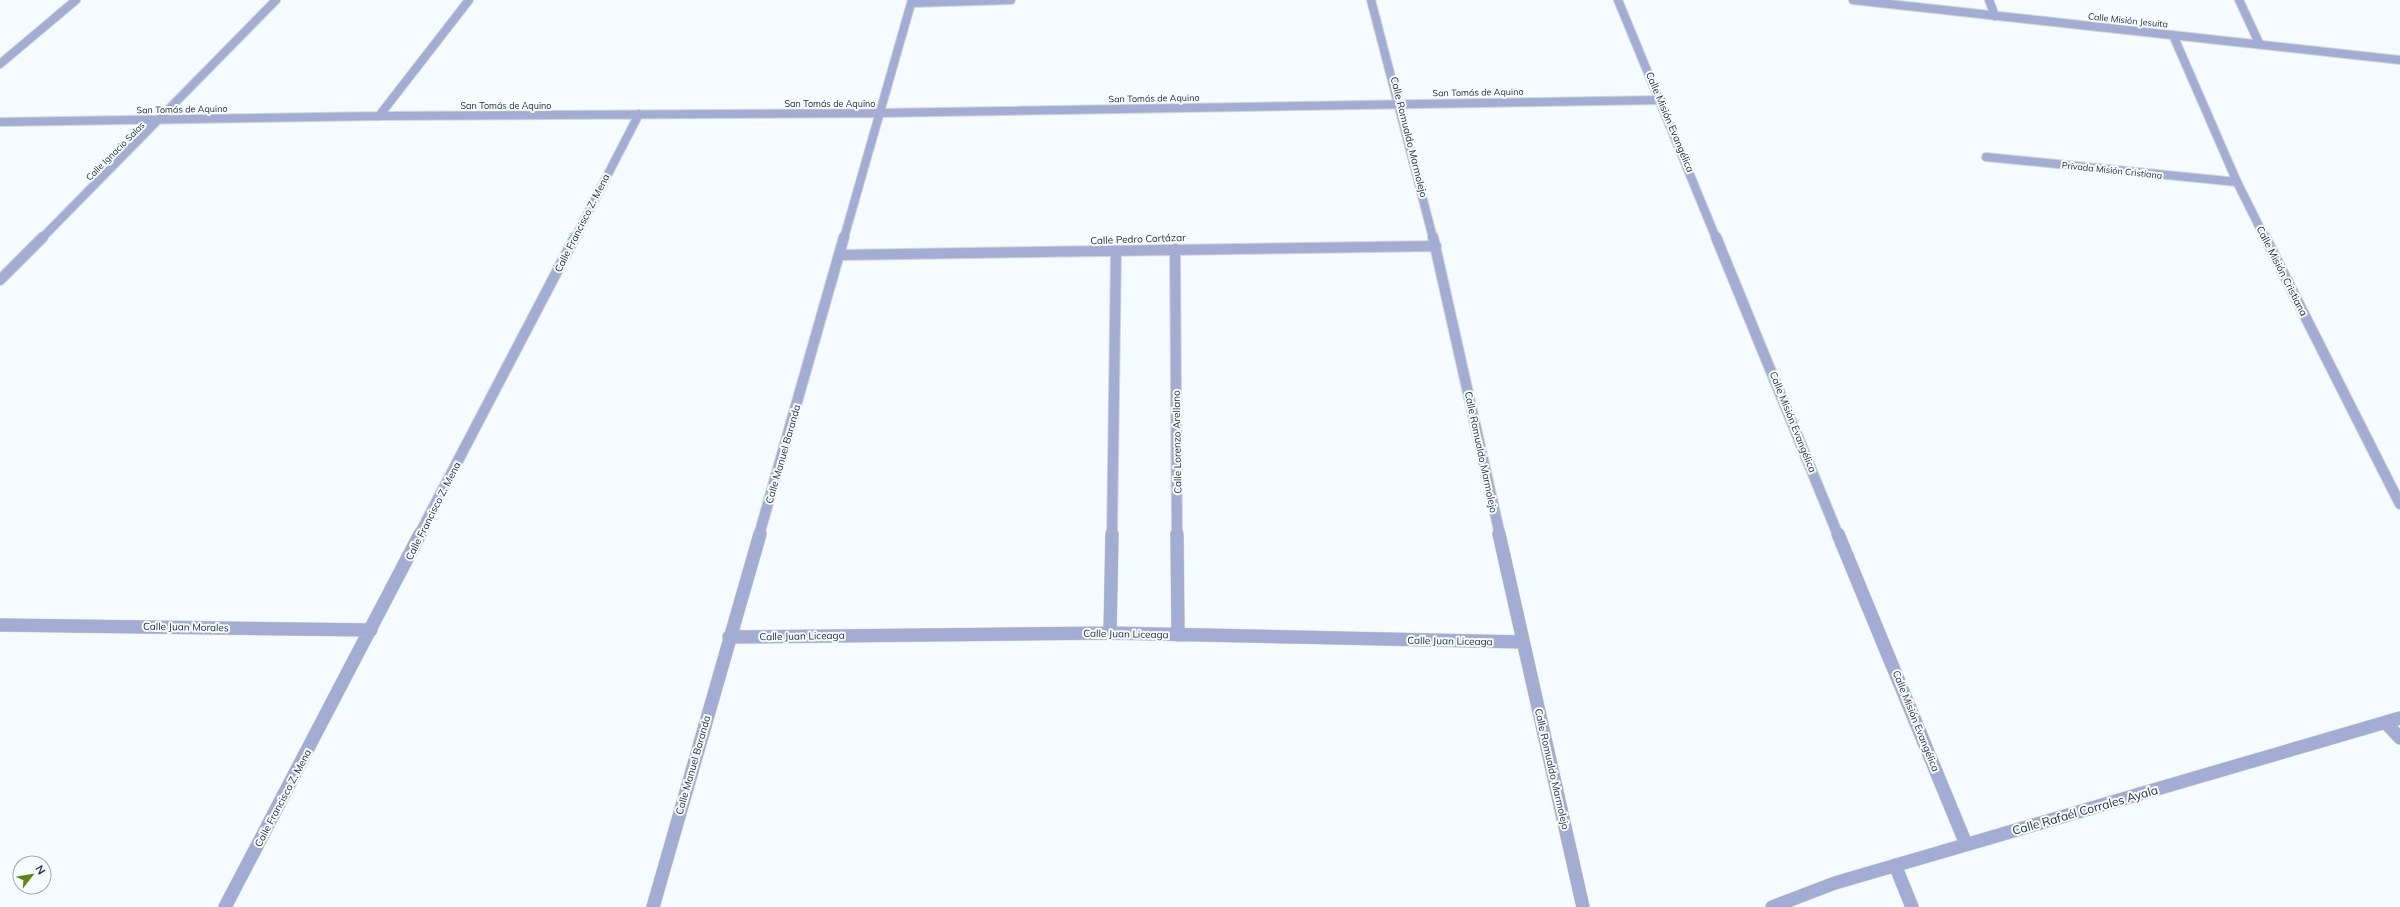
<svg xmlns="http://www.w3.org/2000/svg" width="2400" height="907" font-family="Mulish,sans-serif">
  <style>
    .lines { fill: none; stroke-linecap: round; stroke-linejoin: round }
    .minor-far2-casing { stroke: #d1d6db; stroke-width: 10 }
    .minor-far1-casing { stroke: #d1d6db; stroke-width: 12 }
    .minor-casing { stroke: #d1d6db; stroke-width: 14 }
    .minor-far2 { stroke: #a3add3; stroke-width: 8 }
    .minor-far1 { stroke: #a3add3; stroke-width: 10 }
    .minor { stroke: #a3add3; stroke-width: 13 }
    .labels { text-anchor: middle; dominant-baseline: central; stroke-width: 4; stroke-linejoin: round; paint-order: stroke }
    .far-street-label { font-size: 9px; fill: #262e36; stroke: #f6fbff }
    .street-label { font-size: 10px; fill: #262e36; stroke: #f6fbff }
    .near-street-label { font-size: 12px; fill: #262e36; stroke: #f6fbff }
  </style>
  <rect width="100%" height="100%" fill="#f6fbff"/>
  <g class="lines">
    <g class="minor-far2-casing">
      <path id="minor-far2" d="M1371 0 1433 238
        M1618 0 1716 238
        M1853 0 2400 60
        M1989 0 1995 16
        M2239 0 2259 43
        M912 3 1011 0
        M2173 35 2237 182 2265 238
        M0 64 76 0
        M379 116 469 0
        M0 122 379 116 881 113 1661 100
        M1986 157 2237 182
        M42 238 276 0
        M575 238 639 114
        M844 238 912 0"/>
    </g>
    <g class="minor-far1-casing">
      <path id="minor-far1" d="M1433 237 1500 535
        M1716 237 1838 535
        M2265 237 2400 504
        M1175 249 1177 535
        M841 255 1436 246
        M0 280 43 237
        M419 535 575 237
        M759 535 844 237
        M1112 535 1116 251"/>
    </g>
    <g class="minor-casing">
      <path id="minor" d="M1177 534 1178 635
        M1499 534 1583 907
        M1838 534 1966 844
        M0 625 371 630
        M1110 633 1112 534
        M729 637 1110 633 1522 642
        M2386 723 2400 738
        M1895 865 1912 907
        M225 907 420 534
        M653 907 760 534
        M1772 907 1835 883 2400 718"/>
    </g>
    <use href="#minor-far2" class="minor-far2"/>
    <use href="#minor-far1" class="minor-far1"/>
    <use href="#minor" class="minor"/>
  </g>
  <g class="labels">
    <g class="far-street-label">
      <text transform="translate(2128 20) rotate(6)">Calle Misión Jesuita</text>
      <text transform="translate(1478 92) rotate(-1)">San Tomás de Aquino</text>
      <text transform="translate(1154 98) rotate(-1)">San Tomás de Aquino</text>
      <text x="830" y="103">San Tomás de Aquino</text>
      <text x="506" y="105">San Tomás de Aquino</text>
      <text transform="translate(182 109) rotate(-1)">San Tomás de Aquino</text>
      <text transform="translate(115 151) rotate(-45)">Calle Ignacio Salas</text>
      <text transform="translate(2112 170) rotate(6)">Privada Misión Cristiana</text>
    </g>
    <g class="street-label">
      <text transform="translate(1670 122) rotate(67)">Calle Misión Evangélica</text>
      <text transform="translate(1409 137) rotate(76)">Calle Romualdo Marmolejo</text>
      <text transform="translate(582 223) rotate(-63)">Calle Francisco Z. Mena</text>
      <text transform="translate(1138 239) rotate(-2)">Calle Pedro Cortázar</text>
      <text transform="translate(2282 271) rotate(63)">Calle Misión Cristiana</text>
      <text transform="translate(1793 422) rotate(68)">Calle Misión Evangélica</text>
      <text transform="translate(1177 442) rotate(-91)">Calle Lorenzo Arellano</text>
      <text transform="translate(1481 452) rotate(78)">Calle Romualdo Marmolejo</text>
      <text transform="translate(783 454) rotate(-74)">Calle Manuel Baranda</text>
      <text transform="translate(433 511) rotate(-63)">Calle Francisco Z. Mena</text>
      <text transform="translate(186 627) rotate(1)">Calle Juan Morales</text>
      <text transform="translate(1126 634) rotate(1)">Calle Juan Liceaga</text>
      <text transform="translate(802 636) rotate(-1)">Calle Juan Liceaga</text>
      <text transform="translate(1450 641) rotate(1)">Calle Juan Liceaga</text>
      <text transform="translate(1916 721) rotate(68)">Calle Misión Evangélica</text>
      <text transform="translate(693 765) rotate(-74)">Calle Manuel Baranda</text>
      <text transform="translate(1552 769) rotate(77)">Calle Romualdo Marmolejo</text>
      <text transform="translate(283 798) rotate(-62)">Calle Francisco Z. Mena</text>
    </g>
    <g class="near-street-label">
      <text transform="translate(2085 810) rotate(-16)">Calle Rafaél Corrales Ayala</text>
    </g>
  </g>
  <g transform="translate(32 875) rotate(59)"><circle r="19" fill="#f6fbff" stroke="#a3a9af"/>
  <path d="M0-3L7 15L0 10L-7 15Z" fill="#60870d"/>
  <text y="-6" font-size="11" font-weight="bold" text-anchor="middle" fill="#262e36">N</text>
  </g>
</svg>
